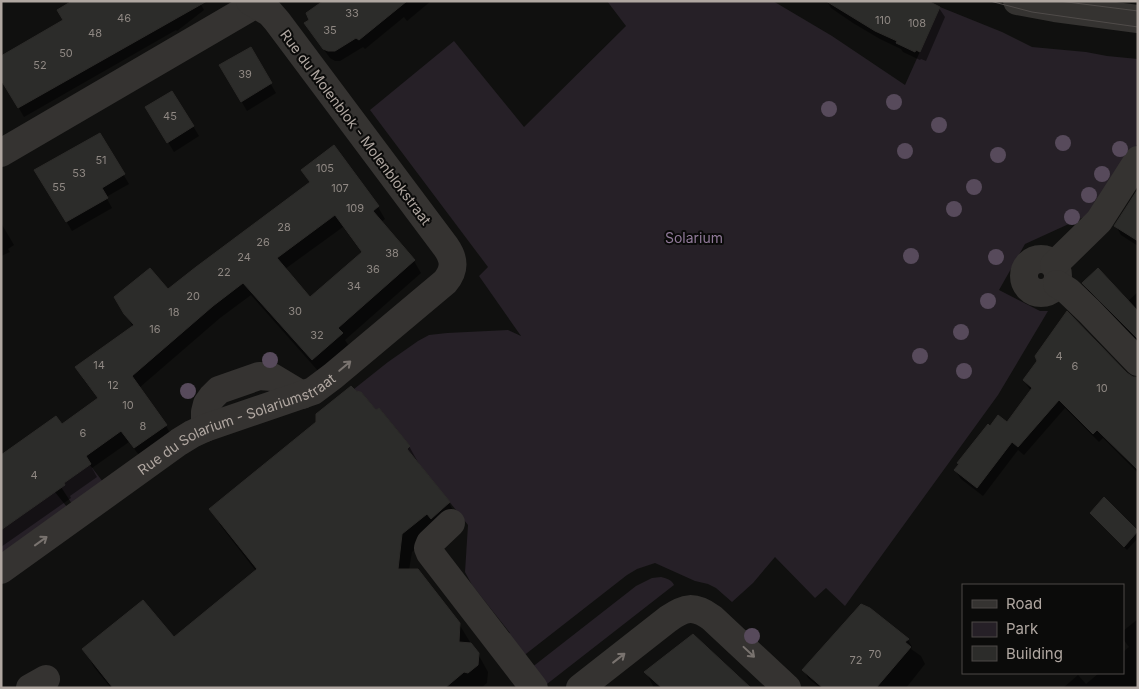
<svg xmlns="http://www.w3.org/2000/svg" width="1139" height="689" font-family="Inter,sans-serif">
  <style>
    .green { fill: #262027 }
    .shadow { fill: #0007; fill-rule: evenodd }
    .building { fill: #2c2c2a; stroke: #2c2b29; fill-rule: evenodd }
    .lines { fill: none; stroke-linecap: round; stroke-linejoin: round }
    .minor { stroke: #353331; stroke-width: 28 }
    .tram { stroke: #504c4a; stroke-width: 1 }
    .tree { fill: #574a5b }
    .oneway { stroke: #79736f }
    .labels { text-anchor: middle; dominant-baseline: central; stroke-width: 4; stroke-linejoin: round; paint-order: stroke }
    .number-label { font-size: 11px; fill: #8f8883 }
    .street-label { font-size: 14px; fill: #b0a7a1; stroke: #0b0b0a }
    .park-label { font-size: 14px; fill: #917a9a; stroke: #0b0b0a }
  </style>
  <rect width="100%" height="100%" fill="#10100f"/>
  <path class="green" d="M607 1H773L832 36 905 85 940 7 1002 32 1032 47 1086 52 1107 56 1138 59V143L1095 212 1025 244 999 290 1040 311H1048L998 395 845 606 826 588 815 598 775 557 753 583 732 602 716 588 708 584 695 581 655 563 637 569 627 575 522 657 506 637 510 633 472 585 465 572 468 525 407 449 410 446 379 408 376 410 361 392 356 391 354 389 388 362 418 341 429 335 447 333 508 330 521 336 479 276 488 267 370 110 454 41 524 127 626 26Z
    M90 465 103 482 72 504 61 487 64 483Z
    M55 492 67 507 1 554V530Z
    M661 577C666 578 672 580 674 585L547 684 541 681 531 668 636 586 652 578Z"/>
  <path class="shadow" d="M199 1 204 10 177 31 176 30 24 117 1 77 65 21Z
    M326 1H431L407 21 404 17 365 49 363 47 340 61H335L330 58 311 32 305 23 311 20Z
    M827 1 939 8 945 17 926 61 921 59 920 60 903 52 901 49 880 39 853 23 831 8Z
    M250 49 276 93 247 111 221 66Z
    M147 107 193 126 199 136 174 152Z
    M99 134 129 184 106 197 112 208 72 231 36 170Z
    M303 170 378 207 385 219 381 222 414 261 421 273 345 340 349 346 319 372 251 295 220 318 139 388 166 426 173 438 142 459 129 442 92 468 97 477 70 496 71 498 1 547V456L62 425 98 399 84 380 77 368 133 327 116 297 167 291 310 183ZM343 227 362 253 310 299 285 269Z
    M1138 192V246L1121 235 1116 226Z
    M1 223 14 245 8 249 10 252 1 256Z
    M1084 283 1127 302 1138 292V342L1089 292Z
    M1126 374 1134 378H1138V473L1103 438 1099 442 1065 408 1024 455 1018 450 983 496 961 479 956 471 990 428 1007 423 1031 391 1024 381Z
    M409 446 419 464 418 465 449 503 459 520 437 531 412 552 409 570 459 624 470 642 469 644 478 654 488 672 487 683 481 688H111L94 667 84 649 174 639 256 571 221 526 211 509Z
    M1104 499 1126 519 1138 534V538L1127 550 1094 517 1091 513Z
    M870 609 908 640 912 647 911 649 921 656 925 664 906 688H820L808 678 804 670Z
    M1138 619V688H1063L1078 675 1086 684 1099 673H1123V652L1129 647 1123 639V631Z
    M646 672 749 688H654Z"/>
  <path class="building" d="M72 1H207L18 108 1 80V56L63 20 57 10Z
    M323 1H407L359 40 356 38 335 51H328L323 49 304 23 309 20 306 13Z
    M826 1H928L940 7 920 52 916 50 915 52 896 43 897 41 875 31Z
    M251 47 272 83 241 102 219 65Z
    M172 91 194 126 167 143 145 107Z
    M100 133 125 174 102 188 108 198 66 222 34 170Z
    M334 145 379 206 373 211 415 260 338 328 343 333 312 360 243 283 213 306 132 376 167 425 134 448 121 431 86 456 91 464 64 483 65 485 1 530V455L56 416 62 424 98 398 75 367 134 325 124 314 114 297 150 268 168 289 196 267 310 182 301 170ZM335 215 362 252 310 297 277 258Z
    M1138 189V241L1114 226Z
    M1098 268 1138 311V339L1082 283Z
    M1067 311 1127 373 1133 377H1138V470L1097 430 1093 434 1059 400 1018 447 1012 442 977 488 954 470 959 464 957 463 988 424 990 426 998 415 1007 422 1032 388 1023 380 1037 361 1035 356Z
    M351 386 356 391 361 392 376 410 379 408 410 446 407 449 450 502 431 519 427 514 402 534 398 569H418L460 623 459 642 471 643 479 653 478 665 468 673 464 672 445 688H113L82 649 143 600 174 637 257 569 209 509 316 422V414Z
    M1104 497 1138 531 1124 547 1090 513Z
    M861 604 870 608 909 639 905 642 911 647 876 688H823L802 670Z
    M693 634 751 688H662L644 672Z"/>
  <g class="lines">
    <g class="minor">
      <path d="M1017 1 1055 8 1138 19"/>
      <path d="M1 153 261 1"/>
      <circle cx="1041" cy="276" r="17"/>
      <path d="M1054 265 1099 221 1138 160"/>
      <path d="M1057 284 1068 291 1089 311 1138 362"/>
      <path d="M205 428V412L207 404 212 397 219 390 259 376 272 377 302 395"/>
      <path d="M451 523 430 543 428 548 430 553 534 688"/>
      <path id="s1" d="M1 570 179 442 192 434 205 428 313 391 333 376 445 282C455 270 455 260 446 247L277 21 270 13 250 1"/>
      <path d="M30 688 46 679"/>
      <path d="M580 688 668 619C685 607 694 605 712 618L787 688"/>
    </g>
    <path class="tram" d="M990 1 1032 12 1138 27
      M1059 1 1138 11"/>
  </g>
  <g class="tree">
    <circle cx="894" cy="102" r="8"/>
    <circle cx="829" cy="109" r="8"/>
    <circle cx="939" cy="125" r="8"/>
    <circle cx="1063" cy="143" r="8"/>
    <circle cx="1120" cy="149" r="8"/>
    <circle cx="905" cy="151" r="8"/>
    <circle cx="998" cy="155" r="8"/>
    <circle cx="1102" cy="174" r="8"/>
    <circle cx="974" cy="187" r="8"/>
    <circle cx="1089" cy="195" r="8"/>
    <circle cx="954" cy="209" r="8"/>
    <circle cx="1072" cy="217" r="8"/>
    <circle cx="911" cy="256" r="8"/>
    <circle cx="996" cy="257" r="8"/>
    <circle cx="988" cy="301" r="8"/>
    <circle cx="961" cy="332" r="8"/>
    <circle cx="920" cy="356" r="8"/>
    <circle cx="270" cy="360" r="8"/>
    <circle cx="964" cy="371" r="8"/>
    <circle cx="188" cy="391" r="8"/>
    <circle cx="752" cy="636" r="8"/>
  </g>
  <defs><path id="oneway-shaft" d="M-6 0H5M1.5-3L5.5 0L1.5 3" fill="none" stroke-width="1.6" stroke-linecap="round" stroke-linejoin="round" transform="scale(1.25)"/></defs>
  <g class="oneway">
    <use href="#oneway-shaft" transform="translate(345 366) rotate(-40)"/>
    <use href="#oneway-shaft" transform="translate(41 541) rotate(-36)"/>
    <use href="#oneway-shaft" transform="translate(749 652) rotate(43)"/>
    <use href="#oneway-shaft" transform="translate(619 658) rotate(-38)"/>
  </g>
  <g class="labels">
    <g class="number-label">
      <text x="352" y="13">33</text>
      <text x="124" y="18">46</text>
      <text x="883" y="20">110</text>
      <text x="917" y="23">108</text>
      <text x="330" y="30">35</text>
      <text x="95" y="33">48</text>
      <text x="66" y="53">50</text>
      <text x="40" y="65">52</text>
      <text x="245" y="74">39</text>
      <text x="170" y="116">45</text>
      <text x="101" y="160">51</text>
      <text x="325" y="168">105</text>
      <text x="79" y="173">53</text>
      <text x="59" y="187">55</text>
      <text x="340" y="188">107</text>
      <text x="355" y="208">109</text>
      <text x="284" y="227">28</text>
      <text x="263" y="242">26</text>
      <text x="392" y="253">38</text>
      <text x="244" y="257">24</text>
      <text x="373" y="269">36</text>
      <text x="224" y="272">22</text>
      <text x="354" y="286">34</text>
      <text x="193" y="296">20</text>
      <text x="295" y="311">30</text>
      <text x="174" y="312">18</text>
      <text x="155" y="329">16</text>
      <text x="317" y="335">32</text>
      <text x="1059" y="356">4</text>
      <text x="99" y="365">14</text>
      <text x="1075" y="366">6</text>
      <text x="113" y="385">12</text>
      <text x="1102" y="388">10</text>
      <text x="128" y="405">10</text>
      <text x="143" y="426">8</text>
      <text x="83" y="433">6</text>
      <text x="34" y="475">4</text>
      <text x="875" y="654">70</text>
      <text x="856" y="660">72</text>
    </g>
    <g class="street-label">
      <text transform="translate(356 127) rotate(53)">Rue du Molenblok - Molenblokstraat</text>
      <text stroke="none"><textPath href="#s1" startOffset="279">Rue du Solarium - Solariumstraat</textPath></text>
    </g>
    <g class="park-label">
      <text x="694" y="237">Solarium</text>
    </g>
  </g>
  <rect width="1139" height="689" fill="none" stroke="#b0a7a1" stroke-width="5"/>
  <rect x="962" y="584" width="162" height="90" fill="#0b0b0a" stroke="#4d4946"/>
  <rect x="972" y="600" width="25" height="8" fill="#353331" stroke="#4d4946"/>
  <text x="1006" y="609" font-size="15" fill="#b0a7a1">Road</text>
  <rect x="972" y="622" width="25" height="15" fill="#262027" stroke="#4d4946"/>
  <text x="1006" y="634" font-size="15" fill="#b0a7a1">Park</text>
  <rect x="972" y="646" width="25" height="15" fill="#2c2c2a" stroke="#4d4946"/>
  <text x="1006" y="659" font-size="15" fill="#b0a7a1">Building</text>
</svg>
